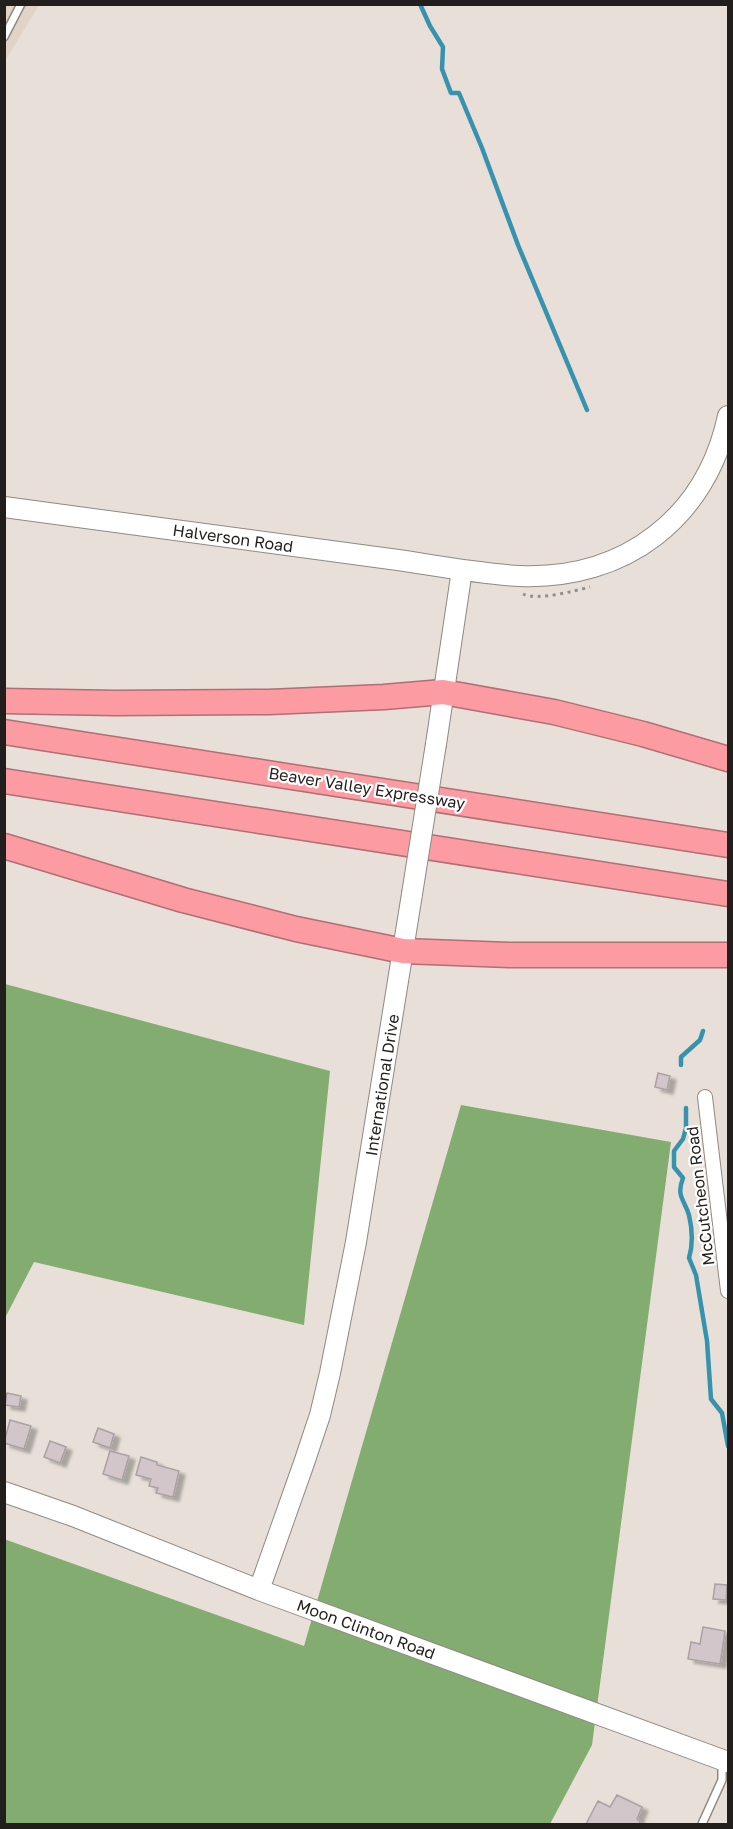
<svg xmlns="http://www.w3.org/2000/svg" width="733" height="1829" font-family="'Golos Text',sans-serif">
  <style>
    .built { fill: #e1d3c5 }
    .forest { fill: #83ac71 }
    .lines { fill: none; stroke-linecap: round; stroke-linejoin: round }
    .stream { stroke: #3792ad; stroke-width: 4.5 }
    .building { fill: #d2c6cb; stroke: #aba0a4; stroke-width: 1.5; filter: url(#shadow) }
    .lane-casing { stroke: #908981; stroke-width: 10 }
    .street-casing { stroke: #908981; stroke-width: 16 }
    .secondary-casing { stroke: #908981; stroke-width: 22 }
    .highway-casing { stroke: #af6f73; stroke-width: 27 }
    .path { stroke: #958f89; stroke-width: 3; stroke-dasharray: 3 4.5; stroke-linecap: butt }
    .lane { stroke: #fff; stroke-width: 7 }
    .street { stroke: #fff; stroke-width: 14 }
    .secondary { stroke: #fff; stroke-width: 20 }
    .highway { stroke: #fc9ba2; stroke-width: 24 }
    .secondary-bridge-casing { stroke: #908981; stroke-width: 22; stroke-linecap: butt }
    .secondary-bridge { stroke: #fff; stroke-width: 20 }
    .labels { text-anchor: middle; dominant-baseline: central; stroke-width: 4.5; stroke-linejoin: round; paint-order: stroke }
    .street-label { font-size: 16px; fill: #211e1b; stroke: #fff }
  </style>
  <defs>
    <filter id="shadow"><feDropShadow dx="6" dy="4" stdDeviation="1.5" flood-color="#0004"/></filter>
  </defs>
  <rect width="100%" height="100%" fill="#e8e0d8"/>
  <path class="built" d="M5 5H39L5 61Z"/>
  <path class="forest" d="M5 984 330 1071 304 1325 34 1262 5 1318Z
    M461 1105 671 1142 592 1745 550 1824H5L4 1539 304 1646Z"/>
  <g class="lines">
    <path class="stream" d="M420 4 430 26 443 47 442 69 451 93H459L482 148 518 245 587 410
      M681 1065V1057L700 1040 703 1031
      M686 1108V1128L683 1139 674 1151V1167L683 1178C676 1196 684 1199 689 1215 692 1228 693 1245 689 1258L696 1275 707 1341 711 1399 722 1413 728 1446"/>
  </g>
  <path class="building" d="M658 1073 670 1076 667 1090 655 1087Z
    M7 1393 21 1396 19 1407 5 1405Z
    M10 1420 31 1426 24 1449 4 1443Z
    M98 1428 114 1434 110 1448 93 1442Z
    M50 1441 66 1447 60 1463 44 1457Z
    M110 1451 129 1456 122 1480 103 1474Z
    M141 1457 157 1462V1465L179 1471 173 1497 156 1493 158 1488 149 1486 151 1479 136 1475Z
    M715 1584 727 1585 726 1600 713 1599Z
    M703 1627 725 1631 720 1664 688 1659 691 1642 700 1644Z
    M617 1795 642 1807 637 1819 640 1821 639 1824H586L598 1801 610 1807Z"/>
  <g class="lines">
    <g class="lane-casing">
      <path id="lane" d="M4 37 21 4
        M702 1824 722 1780V1762"/>
    </g>
    <g class="street-casing">
      <path id="street" d="M705 1097 728 1291"/>
    </g>
    <g class="secondary-casing">
      <path id="secondary" d="M4 507 398 560C438 566 479 574 520 576 625 580 706 518 728 416
        M436 744 462 570
        M4 1492 73 1516 259 1590 728 1762
        M259 1590 304 1463 320 1415 330 1373 356 1242 412 894"/>
    </g>
    <g class="highway-casing">
      <path id="highway" d="M4 701 115 703 269 702 384 697 443 692 554 712 643 734 728 759
        M4 732 728 845
        M4 781 728 894
        M4 846 183 900 296 929 403 951 509 955H728"/>
    </g>
    <path class="path" d="M523 594C537 601 574 591 590 587"/>
    <use href="#lane" class="lane"/>
    <use href="#street" class="street"/>
    <use href="#secondary" class="secondary"/>
    <use href="#highway" class="highway"/>
    <g class="secondary-bridge-casing">
      <path id="secondary-bridge" d="M412 894 436 744"/>
    </g>
    <use href="#secondary-bridge" class="secondary-bridge"/>
  </g>
  <g class="labels">
    <g class="street-label">
      <text transform="translate(233 538) rotate(8)">Halverson Road</text>
      <text transform="translate(367 788) rotate(9)">Beaver Valley Expressway</text>
      <text transform="translate(382 1085) rotate(-81)">International Drive</text>
      <text transform="translate(700 1196) rotate(-97)">McCutcheon Road</text>
      <text transform="translate(366 1629) rotate(20)">Moon Clinton Road</text>
    </g>
  </g>
  <rect width="733" height="1829" fill="none" stroke="#211e1b" stroke-width="12"/>
</svg>
